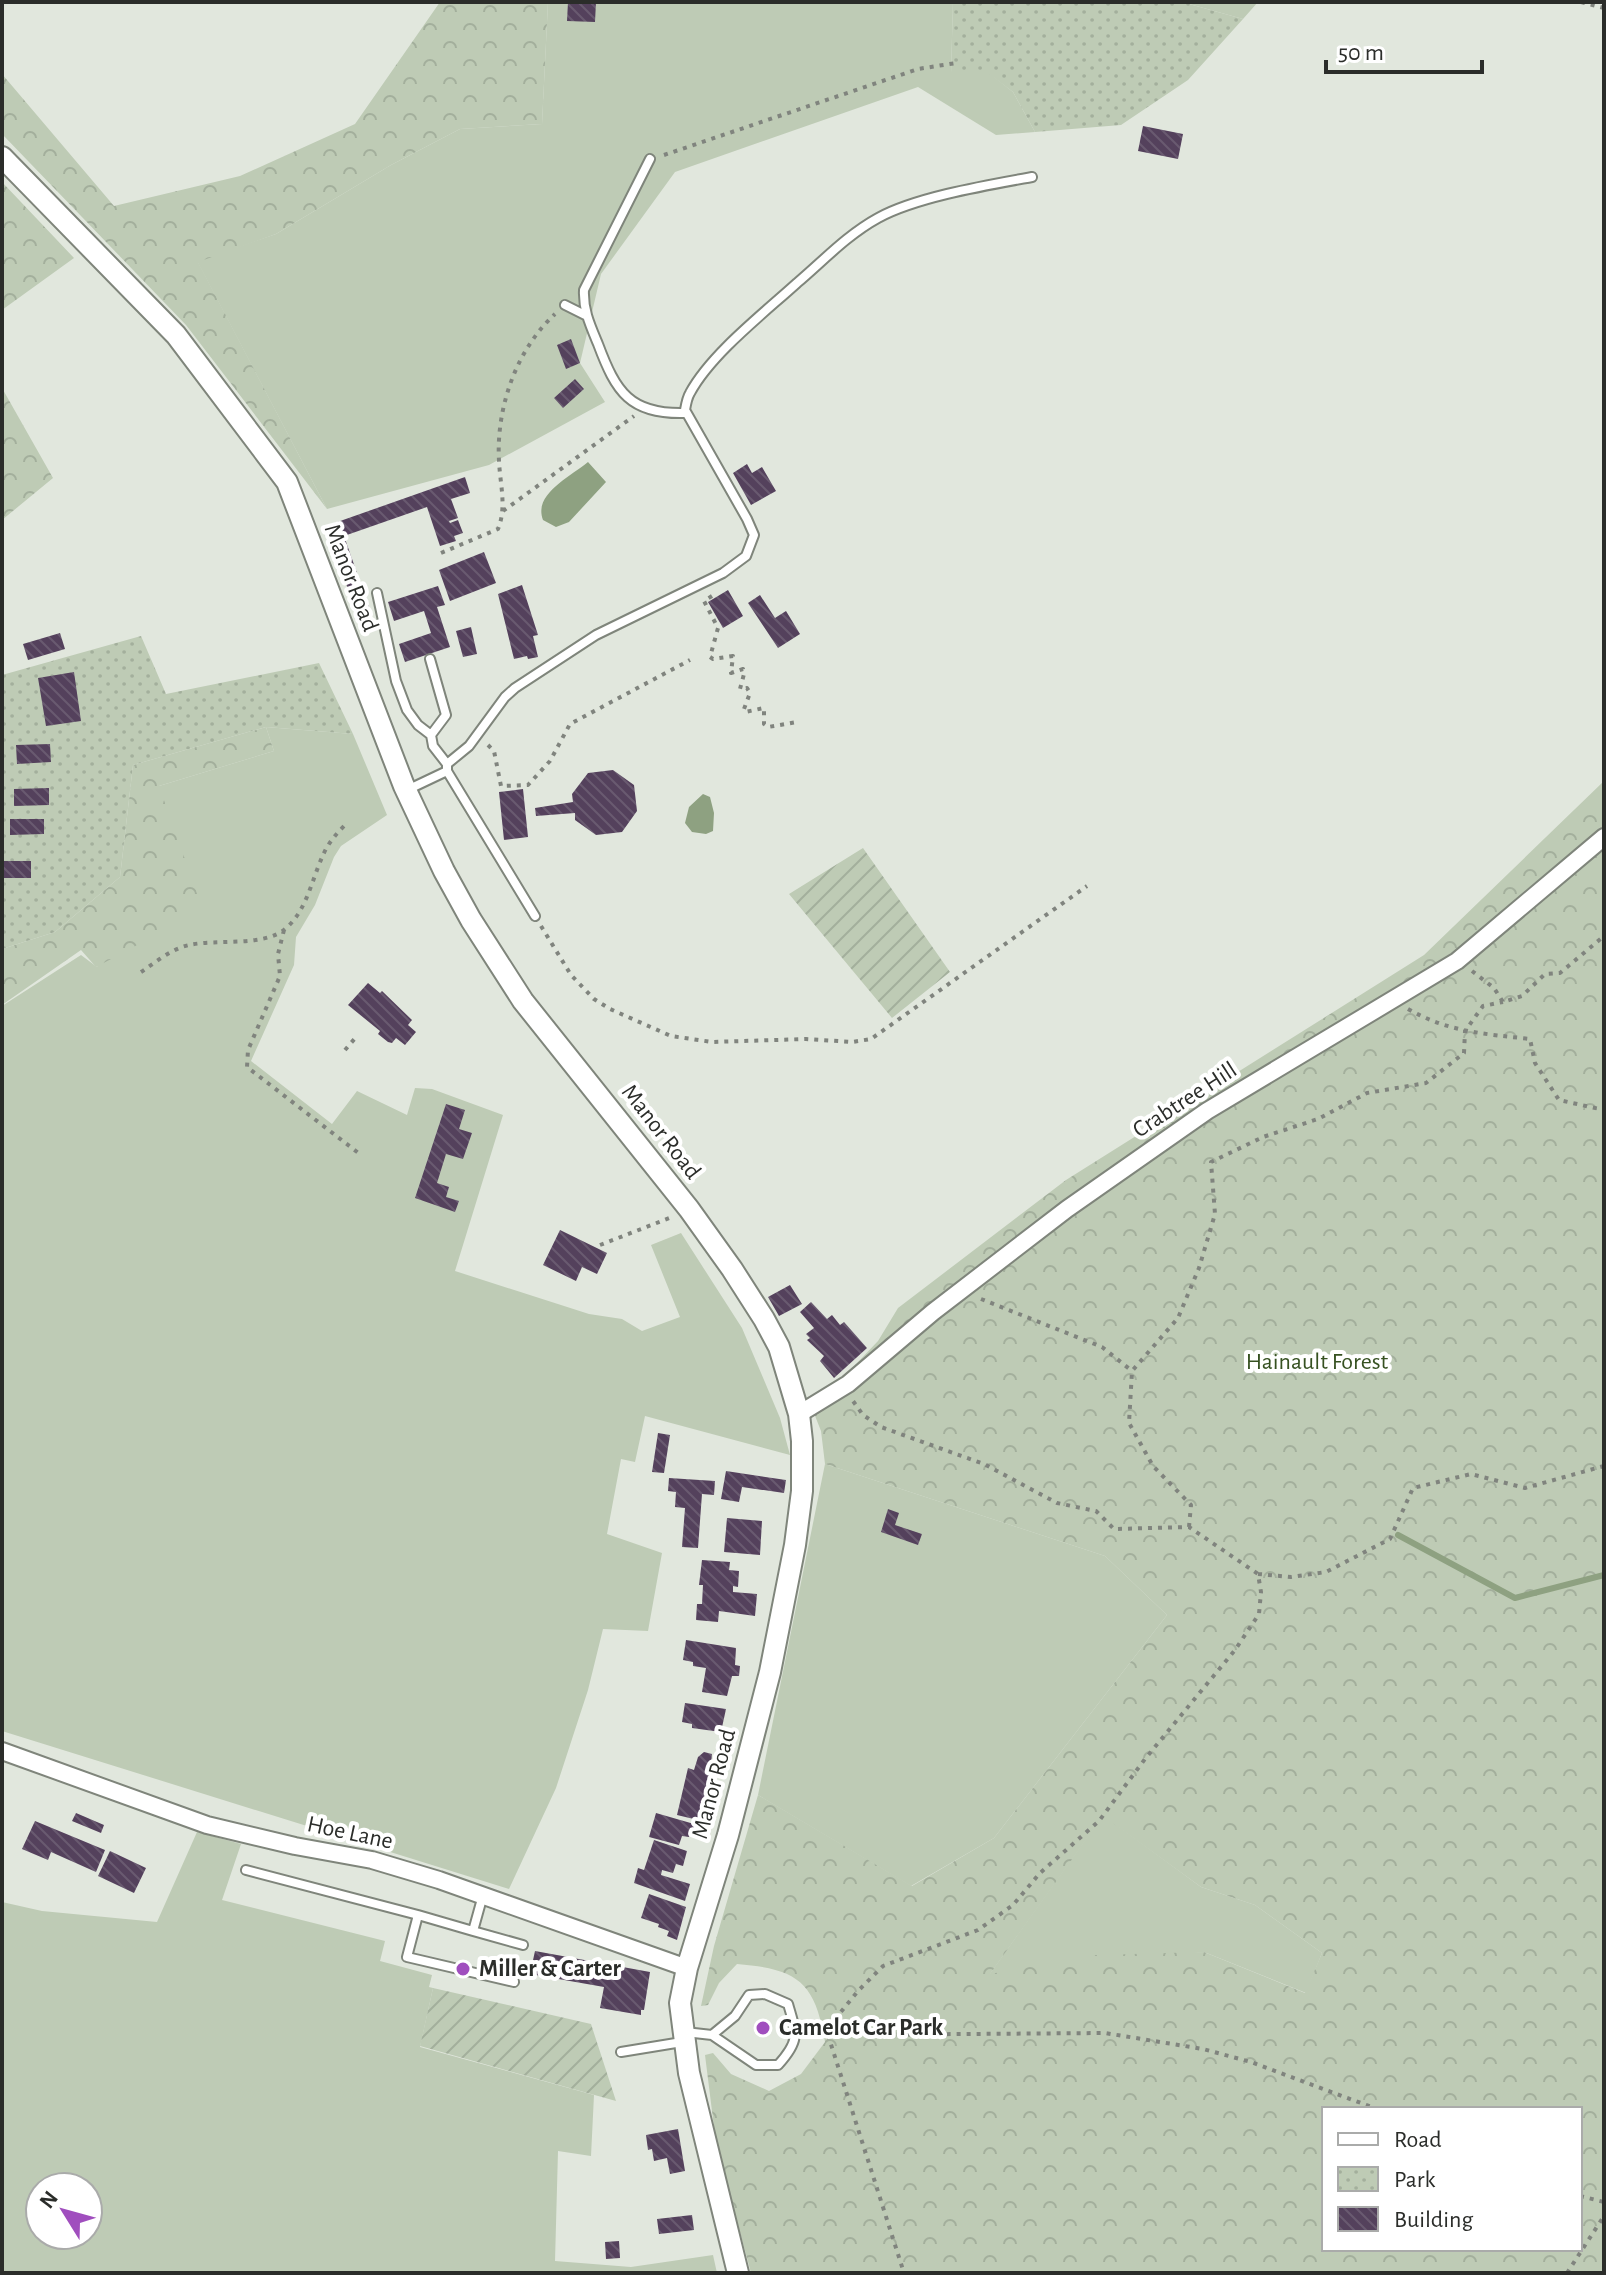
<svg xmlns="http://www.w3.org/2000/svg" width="1606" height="2275" font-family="'Alegreya Sans',sans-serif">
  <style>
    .grass { fill: #becbb5; fill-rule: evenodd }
    .forest { fill: url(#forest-crowns); fill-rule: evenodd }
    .park { fill: url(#park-dots) }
    .garden { fill: url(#garden-furrows) }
    .water { fill: #8ea181 }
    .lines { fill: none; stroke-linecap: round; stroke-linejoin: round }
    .stream { stroke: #8ea181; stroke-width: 6 }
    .building { fill: url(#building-back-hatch) }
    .service-casing { stroke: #7f857b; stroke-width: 12 }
    .minor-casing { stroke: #7f857b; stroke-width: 20 }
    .tertiary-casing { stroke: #7f857b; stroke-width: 24 }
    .path { stroke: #80847e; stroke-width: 4; stroke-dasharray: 4 6; stroke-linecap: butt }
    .service { stroke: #fff; stroke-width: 8 }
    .minor { stroke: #fff; stroke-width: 16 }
    .tertiary { stroke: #fff; stroke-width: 20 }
    .poi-dot { fill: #a04ebe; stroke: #fff; stroke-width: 3 }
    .labels { text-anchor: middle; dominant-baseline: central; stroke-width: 8; stroke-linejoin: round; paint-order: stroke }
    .street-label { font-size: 24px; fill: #2b2d2a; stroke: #fff }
    .park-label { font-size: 24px; fill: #365121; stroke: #fff }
    .poi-label { font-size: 24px; font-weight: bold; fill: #2b2d2a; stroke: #fff; text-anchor: start }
  </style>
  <defs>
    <pattern id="forest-crowns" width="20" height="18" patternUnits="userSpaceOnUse" patternTransform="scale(2)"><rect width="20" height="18" fill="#becbb5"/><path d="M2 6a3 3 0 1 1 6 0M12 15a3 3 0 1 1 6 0" fill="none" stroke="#a3af9c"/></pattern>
    <pattern id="park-dots" width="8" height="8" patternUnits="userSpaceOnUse" patternTransform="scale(2)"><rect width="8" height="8" fill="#becbb5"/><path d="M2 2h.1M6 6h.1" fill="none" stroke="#a3af9c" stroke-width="1.8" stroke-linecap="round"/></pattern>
    <pattern id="garden-furrows" width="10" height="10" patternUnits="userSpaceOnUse" patternTransform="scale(2)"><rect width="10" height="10" fill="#becbb5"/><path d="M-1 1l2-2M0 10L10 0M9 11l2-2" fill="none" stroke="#a3af9c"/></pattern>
    <pattern id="building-back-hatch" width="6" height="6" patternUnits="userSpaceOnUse" patternTransform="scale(2)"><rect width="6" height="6" fill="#54415c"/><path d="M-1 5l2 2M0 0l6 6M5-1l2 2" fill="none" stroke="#695a70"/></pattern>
  </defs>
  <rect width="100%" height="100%" fill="#e1e7dd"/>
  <path class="grass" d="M548 2H953L951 73 988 72 1013 92 1035 132 996 135 918 87 675 172 601 274 580 363 605 402 489 465 327 509 197 261 276 234 391 165 460 129 542 124Z
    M1182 2H1258L1243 19Z
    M266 727 353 734 387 815 341 846 334 857 315 905 296 937 294 965 251 1061 332 1124 357 1091 407 1115 415 1088 432 1089 503 1115 455 1271 589 1314 622 1319 642 1331 680 1317 651 1245 681 1233 742 1328 780 1418 790 1455 645 1416 635 1462 621 1459 607 1534 662 1553 648 1631 603 1629 588 1690 556 1788 509 1889 2 1731V1006L81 955 97 967 159 786 274 751Z
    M825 1464 1105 1556 1167 1615 994 1838 911 1886 758 1795Z
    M1103 1815 1201 1887 1255 1905 1322 1953 1306 1993 1204 1952 989 1975Z
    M197 1832 241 1844 222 1900 385 1941 380 1961 432 1975 429 1987 433 1988 420 2047 594 2095 591 2156 558 2151 555 2261 631 2267 713 2255 717 2273H2V1902L42 1911 157 1922ZM40 2187H88V2235H40Z"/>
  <path class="forest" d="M440 2H548L542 124 460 129 391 165 276 234 198 262 327 509 186 325 2 134V74L114 206 240 176 355 124Z
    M2 182 74 258 2 310Z
    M2 388 53 478 2 520Z
    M266 727 274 751 159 786 203 910 96 967 81 950 2 1005V949L55 932 120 877 133 765Z
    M1604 781V2273H751L716 2143 705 2055 713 2053 731 2074 769 2091 801 2074 825 2042C815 1981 797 1969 737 1964L719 1983 708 2005 701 2006 714 1946 758 1795 912 1886 994 1838 1167 1615 1105 1556 825 1464 821 1431 808 1398 836 1385 878 1341 898 1308 1066 1180 1424 955ZM1103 1816 1201 1887 1255 1905 1322 1953 1305 1993 1204 1952 1096 1955 990 1974ZM1324 2109H1580V2249H1324Z"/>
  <path class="park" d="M953 2H1182L1243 19 1188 80 1121 125 1035 132 1013 92 988 73H951Z
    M141 636 166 694 319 663 353 734 266 727 133 765 120 877 55 932 2 949V675Z"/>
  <path class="garden" d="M863 848 950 972 892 1018 789 894Z
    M433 1988 591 2024 616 2101 420 2046Z"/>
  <path class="water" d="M588 462 606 482 569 522 556 527 543 520C533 494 570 477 588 462Z
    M703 794 710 797 714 813 713 831 706 834 692 832 685 823 689 807Z"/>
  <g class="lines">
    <path class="stream" d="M1398 1535 1515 1598 1604 1575"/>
  </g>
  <path class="building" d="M568 2H596L595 22 567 21Z
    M1143 126 1183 134 1178 159 1138 151Z
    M571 339 580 363 566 369 557 345Z
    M575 379 584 389 563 408 554 398Z
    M747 464 752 473 762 467 776 491 751 505 733 473Z
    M465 477 470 493 451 499 458 518 449 521 450 523 458 520 463 533 454 536 456 541 440 546 427 507 344 536 371 613 358 618 326 526Z
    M484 552 496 583 450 601 439 570Z
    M522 585 538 635 533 636 538 657 528 659 527 656 514 659 498 594Z
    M438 586 445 605 437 607 450 647 405 662 399 644 431 633 424 611 394 621 388 602Z
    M728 590 743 616 723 628 708 602Z
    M760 595 775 618 786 611 800 634 778 648 748 603Z
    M471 627 477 654 463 657 456 631Z
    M60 633 65 649 28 660 23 644Z
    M74 672 81 721 46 726 38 678Z
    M50 744 51 762 17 764 16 745Z
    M613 770 634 785 637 811 622 832 596 835 575 820V813L536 816 535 808 573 802 572 794 588 773Z
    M49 788V805L14 806V789Z
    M523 789 528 837 504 840 499 792Z
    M10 819H44V834L10 835Z
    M2 861H31V878H2Z
    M368 983 380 993 382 991 412 1020 408 1025 416 1032 405 1045 396 1038 392 1043 388 1042 378 1034 380 1031 348 1005Z
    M446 1104 465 1110 459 1129 472 1133 463 1159 446 1154 437 1183 449 1187 446 1197 459 1201 455 1212 415 1198Z
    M560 1230 607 1253 597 1274 582 1267 576 1281 543 1265Z
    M790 1285 802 1304 779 1316 768 1297Z
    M811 1302 827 1319 832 1315 840 1325 844 1322 867 1348 834 1378 820 1361 824 1356 807 1340 810 1338 806 1334 814 1328 800 1312Z
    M658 1433 670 1435 664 1473 652 1472Z
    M726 1471 786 1480 784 1493 742 1487 739 1502 721 1499Z
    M669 1478 715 1481 714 1495 702 1494 698 1548 682 1547 685 1508 675 1507 676 1492 668 1491Z
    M888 1509 899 1513 895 1525 922 1534 918 1545 881 1532Z
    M727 1518 762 1521 760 1555 724 1552Z
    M702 1560 730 1562 729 1570 739 1571 738 1587 733 1586V1592L757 1594 755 1616 719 1611 718 1622 696 1620 697 1604H702L703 1585H699Z
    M686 1640 736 1648 735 1665 740 1666 739 1676H732L727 1696 702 1692 706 1668 693 1666V1662L683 1660Z
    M685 1703 726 1709 721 1732 692 1728V1724L682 1722Z
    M704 1752 712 1754 710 1774H713L702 1821 677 1815 688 1768 694 1770 698 1757Z
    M76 1813 104 1825 101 1833 72 1821Z
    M656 1813 701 1826 699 1836 690 1833 689 1837 682 1836 679 1845 649 1837Z
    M35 1821 105 1850 96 1872 51 1852 48 1860 22 1849Z
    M654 1840 687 1851 683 1866 676 1864 673 1873 662 1870 661 1875 690 1884 685 1901 634 1883 638 1868 644 1870Z
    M110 1851 146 1868 134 1893 98 1876Z
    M649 1894 686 1907 677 1940 667 1936 669 1931 658 1927 659 1924 641 1918Z
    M535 1951 650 1972 644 2010H641V2015L600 2008 604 1987 530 1974Z
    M678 2129 685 2171 670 2174 667 2158 654 2161 652 2149 648 2150 646 2135Z
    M692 2215 694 2230 659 2234 657 2219Z
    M619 2241 620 2258 606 2259 605 2242Z"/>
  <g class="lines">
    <g class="service-casing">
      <path id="service" d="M650 159 584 290C583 310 590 325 598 344 616 392 630 415 686 413
        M565 305 585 315
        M377 593 396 681 407 710 418 725 431 735 446 715 430 659
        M431 735 433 746 447 764
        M447 771V764L469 746 505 697 515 688 596 635 723 573 746 556 754 535 747 519 685 410C686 404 687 398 690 393 711 354 764 313 797 283 823 261 847 235 878 218 916 197 988 185 1032 177
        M407 790 447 771 535 916
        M246 1870 418 1915
        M483 1895 473 1931 418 1915 407 1957 514 1982
        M473 1931 523 1945
        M685 2032 712 2035 735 2016 749 1995 765 1994 788 2004C797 2034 800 2041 778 2065H756L712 2035
        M621 2052 682 2042"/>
    </g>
    <g class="minor-casing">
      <path id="minor" d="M799 1414 848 1384 933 1312 1067 1209 1207 1111 1457 961 1604 837
        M2 1751 207 1825 295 1846 372 1860 439 1880 687 1968"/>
    </g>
    <g class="tertiary-casing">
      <path id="tertiary" d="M2 157 176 335 287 482 404 786 444 871 471 920 523 1001 689 1209 732 1269 764 1319 779 1347 799 1414 802 1441V1491L795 1545 770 1672 728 1835 687 1968 680 2003 689 2073 738 2273"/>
    </g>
    <path class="path" d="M1581 2 1604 8
      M664 155 918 69 956 63
      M503 511 634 416
      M441 553 498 529C507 507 500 484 499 461 496 408 516 350 555 314
      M712 596 704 601 718 628 710 657 713 659 733 656 731 673 743 669 744 674 740 689 747 688 750 693 744 709 745 712 764 708V724L768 727 797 722
      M488 745 494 751 501 786 528 785 550 761 570 724 690 660
      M541 926 571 975 594 999 610 1009 671 1036 712 1042 806 1039 852 1042 871 1039 1087 886
      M284 930 278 954 280 976 248 1050 247 1067 361 1155
      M1472 971 1494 988 1503 1002 1522 996 1545 974 1560 973 1604 936
      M141 972C156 962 171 949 189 945 216 939 264 947 285 929 307 911 312 878 324 853 329 842 337 833 346 824
      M1408 1009C1448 1032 1485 1034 1530 1039L1535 1063 1559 1100 1604 1110
      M345 1050 357 1036
      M600 1245 672 1217
      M981 1299 1102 1347 1132 1371
      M1189 1527 1191 1505 1153 1466 1129 1423 1132 1371 1178 1318 1199 1268 1215 1214 1211 1162 1263 1137 1318 1119 1367 1093 1426 1083 1464 1053 1465 1031 1483 1006 1503 1002
      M1258 1574 1291 1577 1326 1572 1390 1539 1413 1488 1471 1474 1525 1488 1604 1466
      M807 2031 828 2035 1105 2033 1203 2049 1251 2062 1377 2109
      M822 2035 858 1991 883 1966 978 1930 1013 1905 1040 1873 1099 1821 1145 1759 1235 1650 1259 1614 1261 1592 1258 1574 1189 1527 1114 1529 1096 1511 1057 1503 984 1464 881 1427 863 1415 853 1401
      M828 2035 904 2273
      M1580 2196 1604 2202
      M1567 2273 1604 2216"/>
    <use href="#service" class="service"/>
    <use href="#minor" class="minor"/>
    <use href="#tertiary" class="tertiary"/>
  </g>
  <g class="poi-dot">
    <circle cx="463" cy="1969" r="8"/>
    <circle cx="763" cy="2028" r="8"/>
  </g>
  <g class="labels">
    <g class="street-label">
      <text transform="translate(351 578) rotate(69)">Manor Road</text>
      <text transform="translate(1185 1100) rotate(-33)">Crabtree Hill</text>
      <text transform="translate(661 1132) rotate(52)">Manor Road</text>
      <text transform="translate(714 1784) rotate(-75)">Manor Road</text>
      <text transform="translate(350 1833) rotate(12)">Hoe Lane</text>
    </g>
    <g class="park-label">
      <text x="1317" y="1362">Hainault Forest</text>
    </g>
    <g class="poi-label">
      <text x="479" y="1969">Miller &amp; Carter</text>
      <text x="779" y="2028">Camelot Car Park</text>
    </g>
  </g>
  <rect width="1606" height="2275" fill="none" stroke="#2b2d2a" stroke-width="8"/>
  <rect x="1322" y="2107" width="260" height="144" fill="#ffffff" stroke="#aaabaa" stroke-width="2"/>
  <rect x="1338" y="2133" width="40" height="12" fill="#ffffff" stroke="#aaabaa" stroke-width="2"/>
  <text x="1394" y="2147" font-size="24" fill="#2b2d2a">Road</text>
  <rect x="1338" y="2167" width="40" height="24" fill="url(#park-dots)" stroke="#aaabaa" stroke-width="2"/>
  <text x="1394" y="2187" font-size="24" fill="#2b2d2a">Park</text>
  <rect x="1338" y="2207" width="40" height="24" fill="url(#building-back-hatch)" stroke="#aaabaa" stroke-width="2"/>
  <text x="1394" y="2227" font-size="24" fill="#2b2d2a">Building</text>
  <g transform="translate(64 2211) rotate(307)"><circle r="38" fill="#ffffff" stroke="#aaabaa" stroke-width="2"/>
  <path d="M0-6L14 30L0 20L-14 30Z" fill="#a04ebe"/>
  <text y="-12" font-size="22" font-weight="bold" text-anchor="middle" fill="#2b2d2a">N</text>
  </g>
  <path d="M1326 60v12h156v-12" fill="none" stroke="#2b2d2a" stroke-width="4"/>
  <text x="1338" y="60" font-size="24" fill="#2b2d2a" stroke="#ffffff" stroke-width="6" paint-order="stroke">50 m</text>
</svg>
